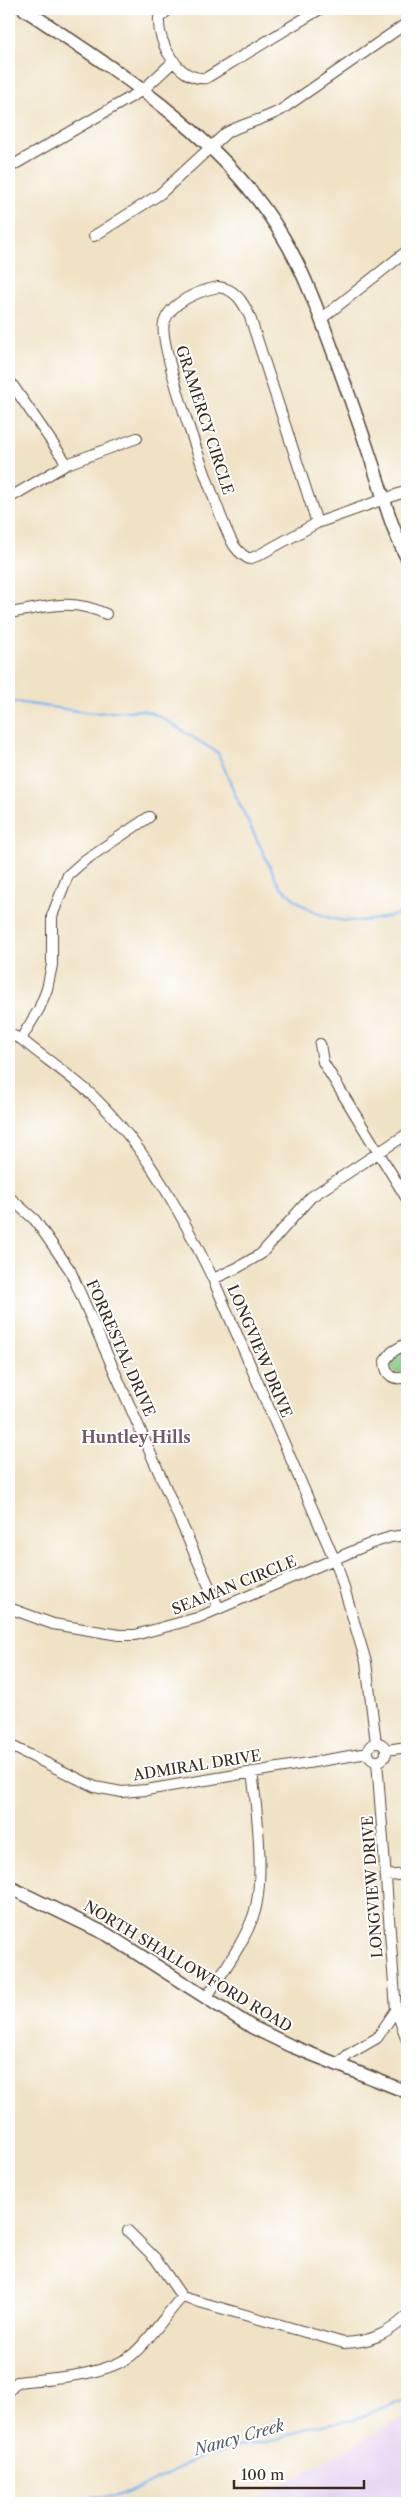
<svg xmlns="http://www.w3.org/2000/svg" width="416" height="2512" font-family="'Libre Caslon Text',serif">
  <style>
    .built { fill: #e4d3f1 }
    .green { fill: #89cf89; stroke: #627c54 }
    .lines { fill: none; stroke-linecap: round; stroke-linejoin: round }
    .stream { stroke: #80b7ef; stroke-width: 2.5 }
    .minor-casing { stroke: #564637; stroke-width: 12 }
    .tertiary-casing { stroke: #564637; stroke-width: 15 }
    .minor { stroke: #fff; stroke-width: 10 }
    .tertiary { stroke: #fff; stroke-width: 12 }
    .labels { text-anchor: middle; dominant-baseline: central; stroke-width: 4; stroke-linejoin: round; paint-order: stroke }
    .street-label { font-size: 15px; fill: #3b2a1e; stroke: #fff }
    .neighbourhood-label { font-size: 16px; font-weight: bold; fill: #735966; stroke: #fff }
    .water-label { font-size: 16px; font-style: italic; fill: #535b67; stroke: #fff }
  </style>
  <rect width="100%" height="100%" fill="#fff"/>
  <filter id="ink" filterUnits="userSpaceOnUse"><feTurbulence type="fractalNoise" baseFrequency=".02" numOctaves="2"/><feDisplacementMap in="SourceGraphic" scale="10" xChannelSelector="R" yChannelSelector="G"/><feConvolveMatrix kernelMatrix="1 2 1 2 8 2 1 2 1" color-interpolation-filters="sRGB"/></filter>
  <filter id="wash" filterUnits="userSpaceOnUse"><feTurbulence type="fractalNoise" baseFrequency=".0096" numOctaves="4" result="noise"/><feDisplacementMap in="SourceGraphic" scale="20" xChannelSelector="R" yChannelSelector="G"/><feGaussianBlur stdDeviation="1.12" result="paint"/><feColorMatrix in="noise" values="0 0 0 0 0 0 0 0 0 0 0 0 0 0 0 0 0 1.4 0 .05"/><feComposite in="paint" operator="in"/></filter>
  <g filter="url(#wash)">
    <rect width="100%" height="100%" fill="#f0e2c5"/>
    <path class="built" d="M407 2415V2503H250L379 2431Z"/>
    <path class="green" d="M407 1349V1369L401 1373 394 1372 390 1362Z"/>
    <g class="lines">
      <path class="stream" d="M9 701 92 713 143 710 159 716 218 753 238 801 279 885C321 927 353 927 407 912
        M81 2503 86 2497 116 2496 141 2488 194 2460 249 2444 277 2440 309 2427 353 2420 407 2398"/>
    </g>
  </g>
  <g filter="url(#ink)">
    <g class="lines">
      <g class="minor-casing">
        <path id="minor" d="M169 9 159 18C157 42 178 81 206 78L320 9
          M10 167 143 90 174 61
          M94 236 160 194 226 133C244 123 263 120 281 110L407 23
          M218 287C236 289 243 302 250 317L317 523 259 555 249 559C240 554 235 549 231 540 217 512 157 345 164 323 170 302 199 291 218 287Z
          M321 319 407 251
          M9 380 67 464
          M9 498 67 464 137 438
          M317 523 407 491
          M9 613C46 608 68 597 106 614
          M9 1034 21 1039C45 1059 73 1077 95 1098 147 1149 182 1215 213 1279L338 1568 366 1662 376 1743
          M21 1039 39 1009 47 989 52 965V916L68 875 85 860 149 817
          M320 1044 323 1062 407 1199
          M9 1197 35 1220 70 1270 219 1609
          M213 1279 237 1268 261 1254 311 1197 407 1134
          M407 1343 392 1352 385 1361C385 1375 394 1382 407 1376
          M9 1608 53 1624 119 1635H135L197 1618 372 1543 391 1537 407 1535
          M368 1752a9 9 0 1 1 18 0a9 9 0 1 1-18 0Z
          M9 1745 95 1787 122 1792 146 1790 368 1753
          M386 1750 407 1747
          M377 1761 396 2010 407 2040
          M386 1876 407 1874
          M207 1997C223 1971 244 1943 254 1914 265 1879 257 1809 252 1772
          M337 2065 349 2054 377 2038 396 2010
          M128 2231 155 2258 182 2297
          M9 2391 17 2382C51 2378 105 2376 132 2355 151 2339 165 2315 182 2297L344 2343C370 2342 388 2334 407 2316"/>
      </g>
      <g class="tertiary-casing">
        <path id="tertiary" d="M24 9C117 71 225 138 283 237 299 263 310 291 321 319 339 367 356 414 372 462 383 495 391 528 407 558
          M9 1887 108 1935 252 2027 291 2046 407 2092"/>
      </g>
      <use href="#minor" class="minor"/>
      <use href="#tertiary" class="tertiary"/>
    </g>
  </g>
  <g class="labels">
    <g class="street-label">
      <text transform="translate(205 420) rotate(72)">GRAMERCY CIRCLE</text>
      <text transform="translate(121 1348) rotate(66)">FORRESTAL DRIVE</text>
      <text transform="translate(260 1351) rotate(67)">LONGVIEW DRIVE</text>
      <text transform="translate(234 1585) rotate(-22)">SEAMAN CIRCLE</text>
      <text transform="translate(197 1765) rotate(-9)">ADMIRAL DRIVE</text>
      <text transform="translate(372 1887) rotate(-94)">LONGVIEW DRIVE</text>
      <text transform="translate(188 1966) rotate(31)">NORTH SHALLOWFORD ROAD</text>
    </g>
    <g class="neighbourhood-label">
      <text x="136" y="1437">Huntley Hills</text>
    </g>
    <g class="water-label">
      <text transform="translate(239 2437) rotate(-16)">Nancy Creek</text>
    </g>
  </g>
  <rect width="416" height="2512" fill="none" stroke="#fff" stroke-width="30"/>
  <path d="M234 2480v8h130v-8" fill="none" stroke="#3b2a1e" stroke-width="2.5"/>
  <text x="241" y="2480" font-size="15" fill="#3b2a1e" stroke="#ffffff" stroke-width="4" paint-order="stroke">100 m</text>
</svg>
